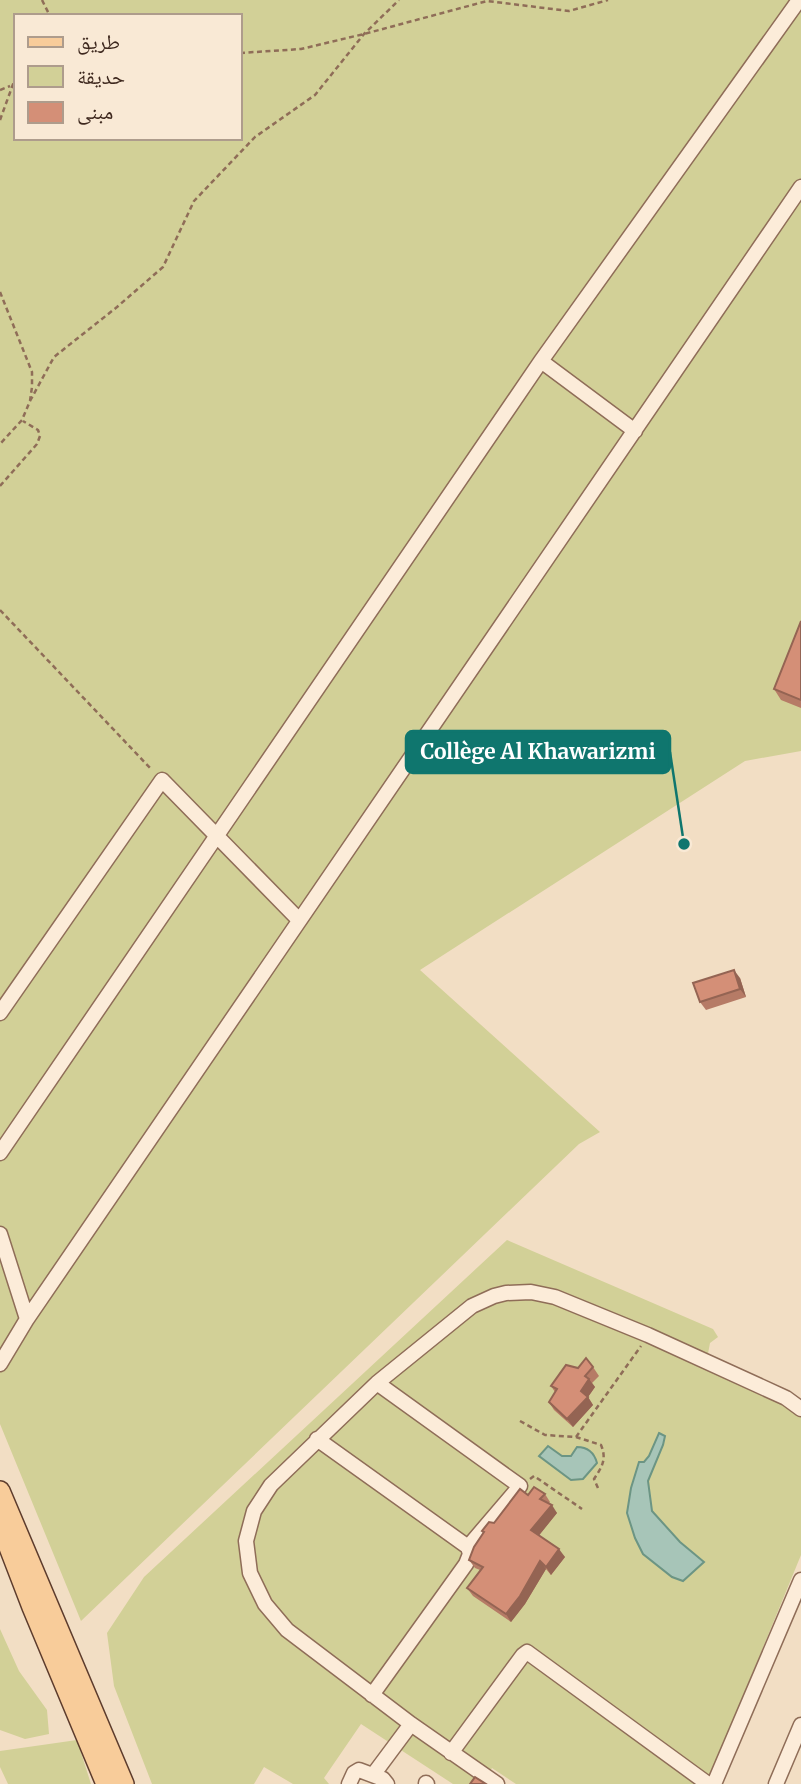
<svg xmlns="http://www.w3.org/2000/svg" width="801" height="1784" font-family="Merriweather,'Noto Naskh Arabic',serif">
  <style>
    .green { fill: #d2d097; fill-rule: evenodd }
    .water { fill: #a7c5b8; stroke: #6c9584; stroke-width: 2 }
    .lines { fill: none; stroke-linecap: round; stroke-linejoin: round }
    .minor-casing { stroke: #8f6d58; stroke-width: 17 }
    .major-casing { stroke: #5d3c2d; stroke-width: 22 }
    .path { stroke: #8f6d58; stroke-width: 2.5; stroke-dasharray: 5 3.5; stroke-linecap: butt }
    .minor { stroke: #fcecd9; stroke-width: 14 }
    .major { stroke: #f8cc9a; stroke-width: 19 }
    .wall { fill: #b67b66 }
    .shaded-wall { fill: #946453 }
    .building { fill: #d48f77; stroke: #946453; stroke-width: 2 }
    .leader { fill: none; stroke: #0f766e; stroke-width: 2.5 }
    .callout-dot { fill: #0f766e; stroke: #f9e9d5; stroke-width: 2.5 }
    .callout { fill: #0f766e; stroke: #0f766e; stroke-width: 2.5 }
    .callout-label { font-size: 21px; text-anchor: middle; font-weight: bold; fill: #fff }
  </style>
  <rect width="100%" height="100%" fill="#f2dec4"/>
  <path class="green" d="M0 0H801V751L745 761 420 970 600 1132 579 1144 81 1621 0 1424ZM16 16H240V138H16Z
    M507 1240 713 1329 718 1337 710 1343 707 1359 801 1412V1555L707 1784H516L492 1768 482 1784H453L361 1724 324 1778 329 1784H293L264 1767 254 1784H152L114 1686 107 1633 144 1577Z
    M0 1629 19 1671 47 1710 49 1734 25 1739 0 1730Z
    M77 1740 91 1784H8L0 1767V1751Z"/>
  <path class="water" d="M659 1433 665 1436 663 1445 648 1481 652 1511 680 1542 704 1562 683 1581 672 1577 643 1554 635 1538 627 1513 631 1488 639 1462H644L649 1456Z
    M548 1446 562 1456H571L577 1447C588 1447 594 1452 597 1463L583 1479 571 1480 539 1456Z"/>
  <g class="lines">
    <g class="minor-casing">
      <path id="minor" d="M541 361 635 431
        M0 1013 162 780 299 920
        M0 1153 541 361 799 0
        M0 1234 27 1319
        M0 1364 27 1319 801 187
        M317 1439 468 1547
        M372 1695 466 1564 470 1554 468 1547 520 1486 377 1383
        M451 1753 523 1655 527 1652 708 1784
        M373 1775 411 1724
        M426 1783 427 1784
        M349 1784 354 1773 359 1770 383 1779 387 1784
        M497 1784 411 1724 287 1630 265 1604 250 1573 246 1541 254 1511 271 1485 377 1383 472 1306 494 1296 506 1293 531 1292 555 1297 648 1335 786 1398 801 1409
        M714 1784 801 1580
        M776 1784 801 1725"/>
    </g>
    <g class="major-casing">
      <path id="major" d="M0 1491 124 1784
        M0 1524 32 1607 106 1784"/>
    </g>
    <path class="path" d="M42 0 50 16
      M240 53 301 49 364 34 487 1 569 11 608 0
      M0 90 10 86
      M0 120 16 76
      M0 292 32 372V387L30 401 22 420 0 444
      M30 401 54 357 117 307 163 267 194 201 255 137 315 95 364 34 399 0
      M0 486 37 444 40 436 38 430 23 421
      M0 610 152 770
      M520 1421 545 1435 576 1437 601 1445C607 1459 602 1467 594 1479L598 1488
      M576 1437 641 1346
      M530 1479 534 1476 582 1509"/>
    <use href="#minor" class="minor"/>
    <use href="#major" class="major"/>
  </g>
  <path class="wall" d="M801 621V708L781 700 774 689Z
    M740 978 746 997 706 1010 700 1002Z
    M593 1367 599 1376 592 1383 595 1387 588 1397 593 1405 573 1427 554 1410 549 1402 555 1392 551 1386 578 1368Z
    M545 1494 550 1502 548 1504 557 1513 539 1535 565 1557 551 1575 546 1569 525 1604 511 1622 473 1596 467 1588 480 1570 475 1568 469 1560 483 1533 482 1531 494 1523 528 1495Z"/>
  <path class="shaded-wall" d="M734 970 740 978 746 997 740 989Z
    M589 1379 595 1387 588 1397 593 1405 573 1427 567 1419 581 1391Z
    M552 1505 557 1513 537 1538 531 1530Z
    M559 1549 565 1557 551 1575 546 1567Z
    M540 1561 546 1569 525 1604 511 1622 506 1614Z"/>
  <path class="building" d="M801 621V700L774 689Z
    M734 970 740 989 700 1002 693 983Z
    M586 1358 593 1367 585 1376 589 1379 581 1391 588 1397 567 1419 549 1402 557 1389 551 1386 566 1365 578 1368Z
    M534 1487 545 1494 540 1499 552 1505 531 1530 559 1549 546 1567 540 1561 520 1596 506 1614 467 1588 483 1567 469 1560 474 1547 484 1532 482 1531 489 1522 494 1523 520 1489 528 1495Z
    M475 1777 486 1784H470Z"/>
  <path class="leader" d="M684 844L670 752"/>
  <circle class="callout-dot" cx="684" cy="844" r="7"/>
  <rect class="callout" x="406" y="731" width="264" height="42" rx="7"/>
  <g class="callout-label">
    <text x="538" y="759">Collège Al Khawarizmi</text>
  </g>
  <rect x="14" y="14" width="228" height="126" fill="#f9e9d5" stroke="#ae9c8c" stroke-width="2"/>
  <rect x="28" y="37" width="35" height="10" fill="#f8cc9a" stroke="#ae9c8c" stroke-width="2"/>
  <text x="77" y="49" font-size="21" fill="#3e281e">طريق</text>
  <rect x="28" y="66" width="35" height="21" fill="#d2d097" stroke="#ae9c8c" stroke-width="2"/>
  <text x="77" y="84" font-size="21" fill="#3e281e">حديقة</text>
  <rect x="28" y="102" width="35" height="21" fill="#d48f77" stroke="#ae9c8c" stroke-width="2"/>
  <text x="77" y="119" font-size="21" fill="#3e281e">مبنى</text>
</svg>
